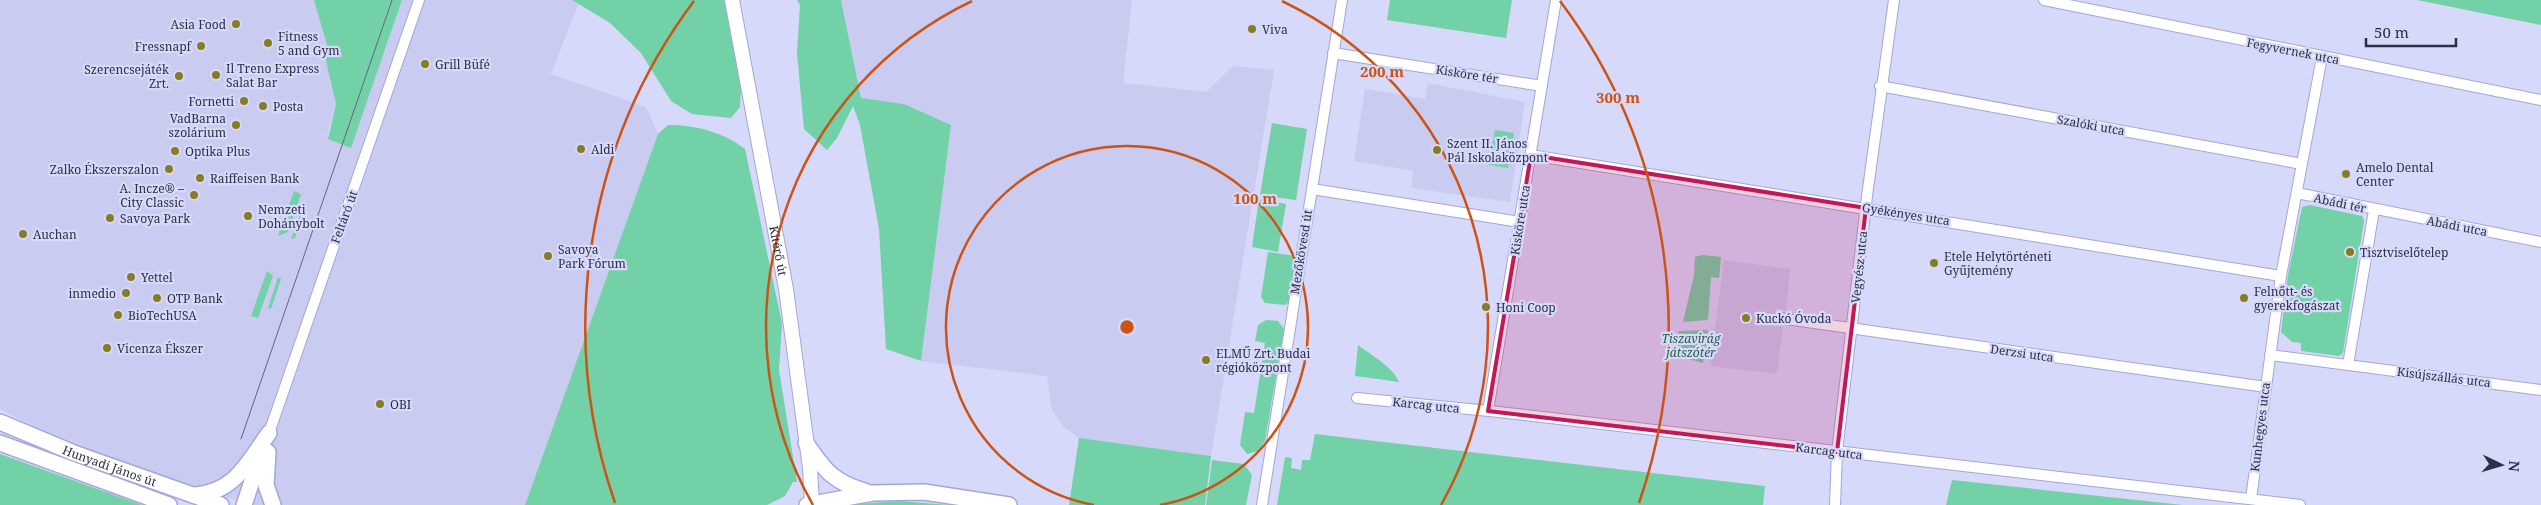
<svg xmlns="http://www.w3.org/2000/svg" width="2541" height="505" font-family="'Noto Serif',serif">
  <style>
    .built { fill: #c9cbf0 }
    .green { fill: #72d1a6 }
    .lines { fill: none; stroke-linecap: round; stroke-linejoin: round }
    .minor-casing { stroke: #a3a5db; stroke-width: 12 }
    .secondary-casing { stroke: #a3a5db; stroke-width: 16 }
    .primary-casing { stroke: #a3a5db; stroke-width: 18 }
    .minor { stroke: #fff; stroke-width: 10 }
    .secondary { stroke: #fff; stroke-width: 14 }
    .primary { stroke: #fff; stroke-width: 15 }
    .tram { stroke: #63657e; stroke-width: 1 }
    .marked { fill: #c2185b; fill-opacity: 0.2; stroke: #c2185b; stroke-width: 4; stroke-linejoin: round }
    .ring { fill: none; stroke: #cc5314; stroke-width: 2.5 }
    .poi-dot { fill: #867c22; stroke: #d6d9fa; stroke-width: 2 }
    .labels { text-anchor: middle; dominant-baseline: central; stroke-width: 4.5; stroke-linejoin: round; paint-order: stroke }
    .poi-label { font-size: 12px; fill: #2e2f44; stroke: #d6d9fa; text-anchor: start }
    .street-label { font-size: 12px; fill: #2e2f44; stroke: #d6d9fa }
    .park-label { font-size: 12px; font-style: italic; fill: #2a5d46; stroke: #d6d9fa }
    .centre { fill: #cc5314; stroke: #d6d9fa; stroke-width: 2.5 }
    .ring-label { font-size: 15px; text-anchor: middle; font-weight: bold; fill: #cc5314; stroke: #d6d9fa; stroke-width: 4.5; stroke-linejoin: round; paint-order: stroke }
  </style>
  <rect width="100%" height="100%" fill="#d6d9fa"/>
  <path class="built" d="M0 0H314L327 45 326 61 336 104 327 136 351 148 402 0H572L579 2 551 74 646 107 658 134 525 505H252L189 486 51 436 0 409Z
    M841 0H1132L1123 83 1206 92 1233 66 1274 70 1211 456 1079 438 1063 426 1052 410 1047 376 921 361 951 125 904 104 861 98Z
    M1428 83 1525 102 1510 202 1411 188 1413 171 1354 161 1365 89 1425 99Z
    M1724 260 1790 269 1786 310 1776 308 1774 326 1783 327 1777 374 1710 366Z"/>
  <path class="green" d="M314 0H402L351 148 328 139 336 104 326 61 327 45Z
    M572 0H724L741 88 740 107 731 118 692 114 671 101 641 53 610 23Z
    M797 0H841L861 98 904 104 951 125 921 361 886 349 879 229 860 125 853 106 837 138 827 150 804 129 797 53 800 5Z
    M1390 0H1512L1506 38 1387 20Z
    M2417 0H2541V25Z
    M1272 123 1307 129 1296 200 1260 195Z
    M668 125C696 125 723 132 745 149L782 323 779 370 797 482H793L785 496 767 505H525L658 134Z
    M1495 130 1514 133 1508 168 1489 165Z
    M294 191 301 194 288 232 278 236Z
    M1259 199 1286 204 1278 252 1252 247Z
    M2310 205 2362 216 2364 221 2343 353 2339 356 2301 351V343L2292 342 2281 332 2288 275 2302 207Z
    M302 209 305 210 295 238 291 239Z
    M1268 252 1296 256 1289 302 1285 305 1265 303 1261 297Z
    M1702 255 1721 257 1719 278 1711 277 1708 320 1683 322 1694 275 1695 257Z
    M267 271 273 276 258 318 251 316Z
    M278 277 281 279 271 309 268 308Z
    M1266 320 1278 321 1284 329 1265 441 1258 451 1247 454 1240 445 1245 412 1254 413 1265 343 1255 341 1258 325Z
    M1708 330 1703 363 1673 355 1679 331Z
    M1358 345C1371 355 1393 367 1399 382L1355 376Z
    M1315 434 1765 486 1763 505H1277L1285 457 1292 458 1291 468 1301 470 1302 460H1310Z
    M1079 438 1211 456 1205 505H1069Z
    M0 454 131 501 142 505H0Z
    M1212 460 1244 464 1252 475 1246 505H1206Z
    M1952 480 2183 505H1946Z
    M899 501 950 505H845Z"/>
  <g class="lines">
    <g class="minor-casing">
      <path id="minor" d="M2044 0 2541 100
        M1333 53 1542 86
        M1880 86 2302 164
        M1531 155 2281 276
        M1312 189 1520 222
        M2297 193 2541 242
        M1779 318 2266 387
        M2270 355 2541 390
        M2348 365 2374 210
        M1357 398 1499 412 2300 505
        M1488 411 1556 0
        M269 433 419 0
        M2251 499 2281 276 2322 57
        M1262 505 1342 0
        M1835 505 1837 452 1867 196 1894 0"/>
    </g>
    <g class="secondary-casing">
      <g id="secondary">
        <path id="s1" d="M732 0 786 289 810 468 812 505"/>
      </g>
    </g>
    <g class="primary-casing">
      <g id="primary">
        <path id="s2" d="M0 422 74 453 221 505"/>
        <path d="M0 443 169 505"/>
        <path d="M806 443C825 471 833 482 867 492"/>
        <path d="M268 452 266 485 273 505"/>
        <path d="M195 495C235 492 248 462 269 433"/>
        <path d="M244 505 262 451"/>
        <path d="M807 505 873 493 924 492 1009 505"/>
      </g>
    </g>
    <use href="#minor" class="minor"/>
    <use href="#secondary" class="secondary"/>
    <use href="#primary" class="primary"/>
    <path class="tram" d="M241 439 392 0"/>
  </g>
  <path class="marked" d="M1531 155 1866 208 1837 452 1488 411Z"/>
  <g class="ring">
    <path d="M1094 505A181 181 0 1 1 1160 505"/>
    <path d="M813 505A361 361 0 0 1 972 1M1282 1A361 361 0 0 1 1441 505"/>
    <path d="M615 503A542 542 0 0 1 694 1M1560 1A542 542 0 0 1 1639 503"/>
  </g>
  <g class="poi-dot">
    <circle cx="236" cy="24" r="5"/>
    <circle cx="1252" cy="29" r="5"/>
    <circle cx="268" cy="43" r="5"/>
    <circle cx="201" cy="46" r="5"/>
    <circle cx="425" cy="64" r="5"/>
    <circle cx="216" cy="75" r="5"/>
    <circle cx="179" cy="76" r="5"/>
    <circle cx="244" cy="101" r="5"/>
    <circle cx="263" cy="106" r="5"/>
    <circle cx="236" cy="125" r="5"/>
    <circle cx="581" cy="149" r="5"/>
    <circle cx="1437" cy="150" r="5"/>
    <circle cx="175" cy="151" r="5"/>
    <circle cx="169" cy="169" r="5"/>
    <circle cx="2346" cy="174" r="5"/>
    <circle cx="200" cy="178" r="5"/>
    <circle cx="194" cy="195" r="5"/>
    <circle cx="248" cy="216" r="5"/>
    <circle cx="110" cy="218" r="5"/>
    <circle cx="23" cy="234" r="5"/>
    <circle cx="2350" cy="252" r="5"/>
    <circle cx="548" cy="256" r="5"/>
    <circle cx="1934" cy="263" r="5"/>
    <circle cx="131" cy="277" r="5"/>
    <circle cx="126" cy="293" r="5"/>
    <circle cx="157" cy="298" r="5"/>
    <circle cx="2244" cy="298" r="5"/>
    <circle cx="1486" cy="307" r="5"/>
    <circle cx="118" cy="315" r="5"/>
    <circle cx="1746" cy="318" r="5"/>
    <circle cx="107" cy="348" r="5"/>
    <circle cx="1206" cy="360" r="5"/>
    <circle cx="380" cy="404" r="5"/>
  </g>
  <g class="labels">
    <g class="poi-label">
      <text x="226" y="24" text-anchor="end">Asia Food</text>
      <text x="1262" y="29">Viva</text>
      <text x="278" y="36">Fitness<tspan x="278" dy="14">5 and Gym</tspan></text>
      <text x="191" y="46" text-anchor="end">Fressnapf</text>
      <text x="435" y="64">Grill Büfé</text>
      <text x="226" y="68">Il Treno Express<tspan x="226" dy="14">Salat Bar</tspan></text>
      <text x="169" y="69" text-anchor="end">Szerencsejáték<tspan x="169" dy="14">Zrt.</tspan></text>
      <text x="234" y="101" text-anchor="end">Fornetti</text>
      <text x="273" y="106">Posta</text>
      <text x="226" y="118" text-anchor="end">VadBarna<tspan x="226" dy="14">szolárium</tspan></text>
      <text x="1447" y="143">Szent II. János<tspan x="1447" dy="14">Pál Iskolaközpont</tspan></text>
      <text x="591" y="149">Aldi</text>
      <text x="185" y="151">Optika Plus</text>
      <text x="2356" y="167">Amelo Dental<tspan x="2356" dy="14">Center</tspan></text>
      <text x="159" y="169" text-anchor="end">Zalko Ékszerszalon</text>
      <text x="210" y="178">Raiffeisen Bank</text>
      <text x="184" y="188" text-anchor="end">A. Incze® –<tspan x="184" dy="14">City Classic</tspan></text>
      <text x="258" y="209">Nemzeti<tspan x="258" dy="14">Dohánybolt</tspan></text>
      <text x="120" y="218">Savoya Park</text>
      <text x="33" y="234">Auchan</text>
      <text x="558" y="249">Savoya<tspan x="558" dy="14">Park Fórum</tspan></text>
      <text x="2360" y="252">Tisztviselőtelep</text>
      <text x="1944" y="256">Etele Helytörténeti<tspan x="1944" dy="14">Gyűjtemény</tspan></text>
      <text x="141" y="277">Yettel</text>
      <text x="2254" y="291">Felnőtt- és<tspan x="2254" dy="14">gyerekfogászat</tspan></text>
      <text x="116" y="293" text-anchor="end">inmedio</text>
      <text x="167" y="298">OTP Bank</text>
      <text x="1496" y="307">Honi Coop</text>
      <text x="128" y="315">BioTechUSA</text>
      <text x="1756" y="318">Kuckó Óvoda</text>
      <text x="117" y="348">Vicenza Ékszer</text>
      <text x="1216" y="353">ELMŰ Zrt. Budai<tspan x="1216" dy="14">régióközpont</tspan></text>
      <text x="390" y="404">OBI</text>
    </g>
    <g class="street-label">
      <text transform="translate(2293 51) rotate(11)">Fegyvernek utca</text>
      <text transform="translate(1467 74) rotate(9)">Kisköre tér</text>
      <text transform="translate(2091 125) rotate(10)">Szalóki utca</text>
      <text transform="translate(2340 203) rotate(12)">Abádi tér</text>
      <text transform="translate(1906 214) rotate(9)">Gyékényes utca</text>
      <text transform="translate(344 217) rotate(-70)">Feltáró út</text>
      <text transform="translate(1520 220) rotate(-81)">Kisköre utca</text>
      <text transform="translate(2457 226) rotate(11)">Abádi utca</text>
      <text stroke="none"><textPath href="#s1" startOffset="255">Kitérő út</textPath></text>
      <text transform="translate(1301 252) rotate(-81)">Mezőkövesd út</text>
      <text transform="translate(1859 267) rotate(-84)">Vegyész utca</text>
      <text transform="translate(2022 353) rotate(8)">Derzsi utca</text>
      <text transform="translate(2444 377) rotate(7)">Kisújszállás utca</text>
      <text transform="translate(1426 405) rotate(6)">Karcag utca</text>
      <text transform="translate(2260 427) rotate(-83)">Kunhegyes utca</text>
      <text transform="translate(1829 451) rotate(7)">Karcag utca</text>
      <text stroke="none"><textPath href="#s2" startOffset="118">Hunyadi János út</textPath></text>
    </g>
    <g class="park-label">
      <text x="1691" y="338">Tiszavirág<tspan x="1691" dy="14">játszótér</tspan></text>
    </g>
  </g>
  <circle cx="1127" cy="327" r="8" class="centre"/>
  <g class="ring-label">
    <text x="1382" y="77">200 m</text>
    <text x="1618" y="103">300 m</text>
    <text x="1255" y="204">100 m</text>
  </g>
  <g transform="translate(2501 465) rotate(95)" stroke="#d6d9fa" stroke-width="4" paint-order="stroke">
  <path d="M0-4L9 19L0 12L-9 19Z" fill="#2e2f44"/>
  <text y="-8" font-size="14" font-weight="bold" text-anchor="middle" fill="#2e2f44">N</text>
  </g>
  <path d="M2366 38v8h90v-8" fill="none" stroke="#2e2f44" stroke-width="2.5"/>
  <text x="2374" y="38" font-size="15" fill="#2e2f44" stroke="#d6d9fa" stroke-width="4" paint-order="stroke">50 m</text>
</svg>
